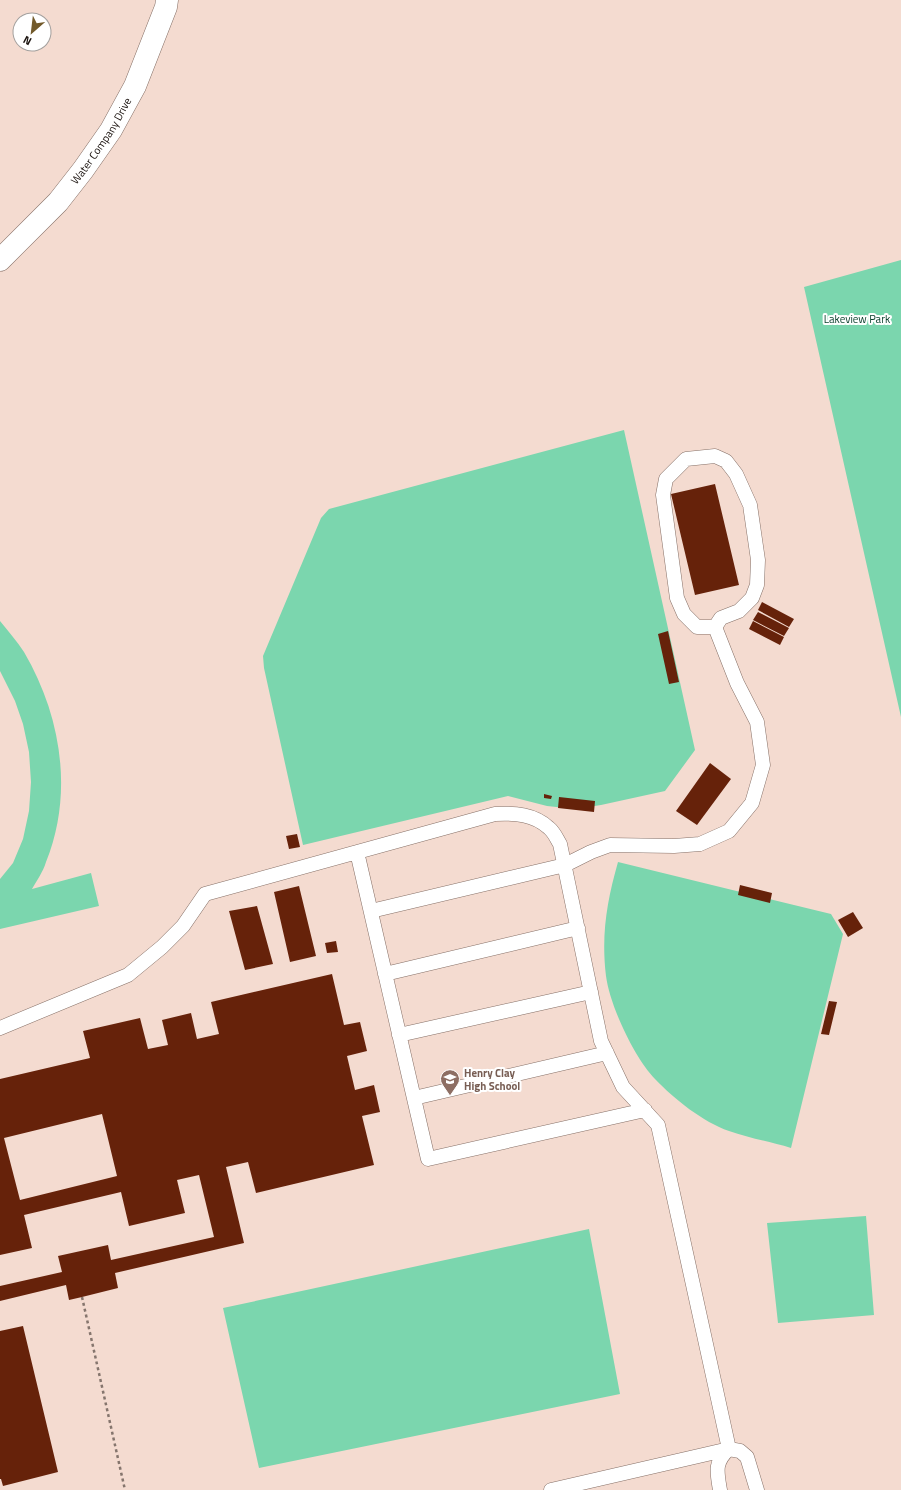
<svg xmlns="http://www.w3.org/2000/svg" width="901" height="1490" font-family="'Titillium Web',sans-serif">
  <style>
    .green { fill: #7bd6ae }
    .building { fill: #66220a; fill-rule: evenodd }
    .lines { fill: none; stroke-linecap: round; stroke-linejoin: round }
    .service-casing { stroke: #867067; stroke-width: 15 }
    .minor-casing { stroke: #867067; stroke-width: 23 }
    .path { stroke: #85756d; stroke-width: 2.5; stroke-dasharray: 3 3; stroke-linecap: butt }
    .service { stroke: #fff; stroke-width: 14 }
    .minor { stroke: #fff; stroke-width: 22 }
    .labels { text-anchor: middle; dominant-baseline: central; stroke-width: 4; stroke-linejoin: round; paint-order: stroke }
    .street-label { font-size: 11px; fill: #19110d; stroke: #fff }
    .park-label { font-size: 11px; fill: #0d412e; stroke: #fff }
    .education-label { font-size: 11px; font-weight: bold; fill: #785e54; stroke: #fff; text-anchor: start }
  </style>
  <rect width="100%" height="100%" fill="#f4dbd0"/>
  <path class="green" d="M901 260V717L804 287Z
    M624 430 695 750 665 791 601 805 575 809 547 806 508 796 303 845 264 668 263 656 321 518 329 509Z
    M0 621C8 631 17 641 24 652 61 715 74 793 46 862 43 872 37 880 32 889L91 873 99 906 0 929V879L13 863 23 839 29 811 31 782 29 752 23 724 15 701 0 671Z
    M618 862 831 914 843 934 791 1148C771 1142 749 1138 729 1131 703 1122 674 1099 655 1079 634 1057 610 1006 606 976 601 934 607 901 618 862Z
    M866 1216 874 1315 778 1323 767 1223Z
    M589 1229 620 1394 259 1468 223 1308Z"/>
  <path class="building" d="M715 484 739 585 695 595 671 494Z
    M762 602 794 619 789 627 758 610Z
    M758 612 789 628 784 636 753 620Z
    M753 621 784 637 780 645 749 629Z
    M668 631 679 682 669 684 658 634Z
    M710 763 731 779 697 825 676 811Z
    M544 794 552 796 551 799 544 798Z
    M559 797 595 801 594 812 558 808Z
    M297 834 300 847 289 849 286 836Z
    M740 885 772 893 770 903 738 895Z
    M299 886 316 956 290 962 274 892Z
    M257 906 273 964 245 970 229 911Z
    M853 912 863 928 848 937 838 920Z
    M336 941 338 952 327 953 325 943Z
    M332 974 344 1025 360 1022 367 1051 347 1056 355 1090 374 1085 380 1112 362 1116 374 1165 256 1193 248 1162 226 1167 244 1243 115 1273 118 1288 82 1297 69 1300 66 1285 0 1301V1286L62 1272 58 1256 108 1245 111 1260 214 1237 199 1175 177 1180 185 1213 129 1226 121 1192 24 1215 32 1248 0 1255V1079L90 1058 83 1031 140 1018 148 1049 168 1045 162 1020 191 1013 197 1039 219 1034 211 1002ZM102 1114 117 1176 20 1200 4 1138Z
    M829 1001 837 1002 829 1035 821 1034Z
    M23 1326 58 1472 3 1486 1 1479H0V1331Z"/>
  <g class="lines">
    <g class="service-casing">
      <path id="service" d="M357 852 428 1159 645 1110
        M371 911 565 865 591 852 610 845 674 846 700 844 729 831 752 803 763 765 757 722 737 683 715 627 721 618 739 611 752 598 757 585 758 560 750 505 736 474 726 461 715 456 686 459 666 479 663 495 677 598 684 614 697 627H715
        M385 974 578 928
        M0 1028 128 975 162 947 183 926 205 894 495 814C515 813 534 814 549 828 554 832 557 839 560 844L601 1041 623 1087 658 1125 729 1449 551 1490
        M399 1035 591 992
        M414 1098 607 1053
        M720 1490C717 1472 714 1462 729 1449L740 1451 747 1457 757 1490"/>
    </g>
    <g class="minor-casing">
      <g id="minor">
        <path id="s1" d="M0 260 58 202 83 170 111 130 135 86 166 7 167 0"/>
      </g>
    </g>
    <path class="path" d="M82 1297 125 1490"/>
    <use href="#service" class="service"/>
    <use href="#minor" class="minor"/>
  </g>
  <defs>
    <g id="school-pin" transform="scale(1)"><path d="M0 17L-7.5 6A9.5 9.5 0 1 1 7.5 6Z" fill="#8d6e63" stroke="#fff"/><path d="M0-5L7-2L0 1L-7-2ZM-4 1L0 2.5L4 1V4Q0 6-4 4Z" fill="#fff"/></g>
  </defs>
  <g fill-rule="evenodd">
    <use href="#school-pin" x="450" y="1079"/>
  </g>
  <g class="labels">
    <g class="street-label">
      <text stroke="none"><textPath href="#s1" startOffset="157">Water Company Drive</textPath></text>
    </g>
    <g class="park-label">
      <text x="857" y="319">Lakeview Park</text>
    </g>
    <g class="education-label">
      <text x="464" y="1073">Henry Clay<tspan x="464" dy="13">High School</tspan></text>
    </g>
  </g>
  <g transform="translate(32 32) rotate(208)"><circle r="19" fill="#ffffff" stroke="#a3a09e"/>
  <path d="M0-3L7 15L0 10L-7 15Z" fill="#725a2b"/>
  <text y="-6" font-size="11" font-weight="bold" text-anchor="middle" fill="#19110d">N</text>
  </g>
</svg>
